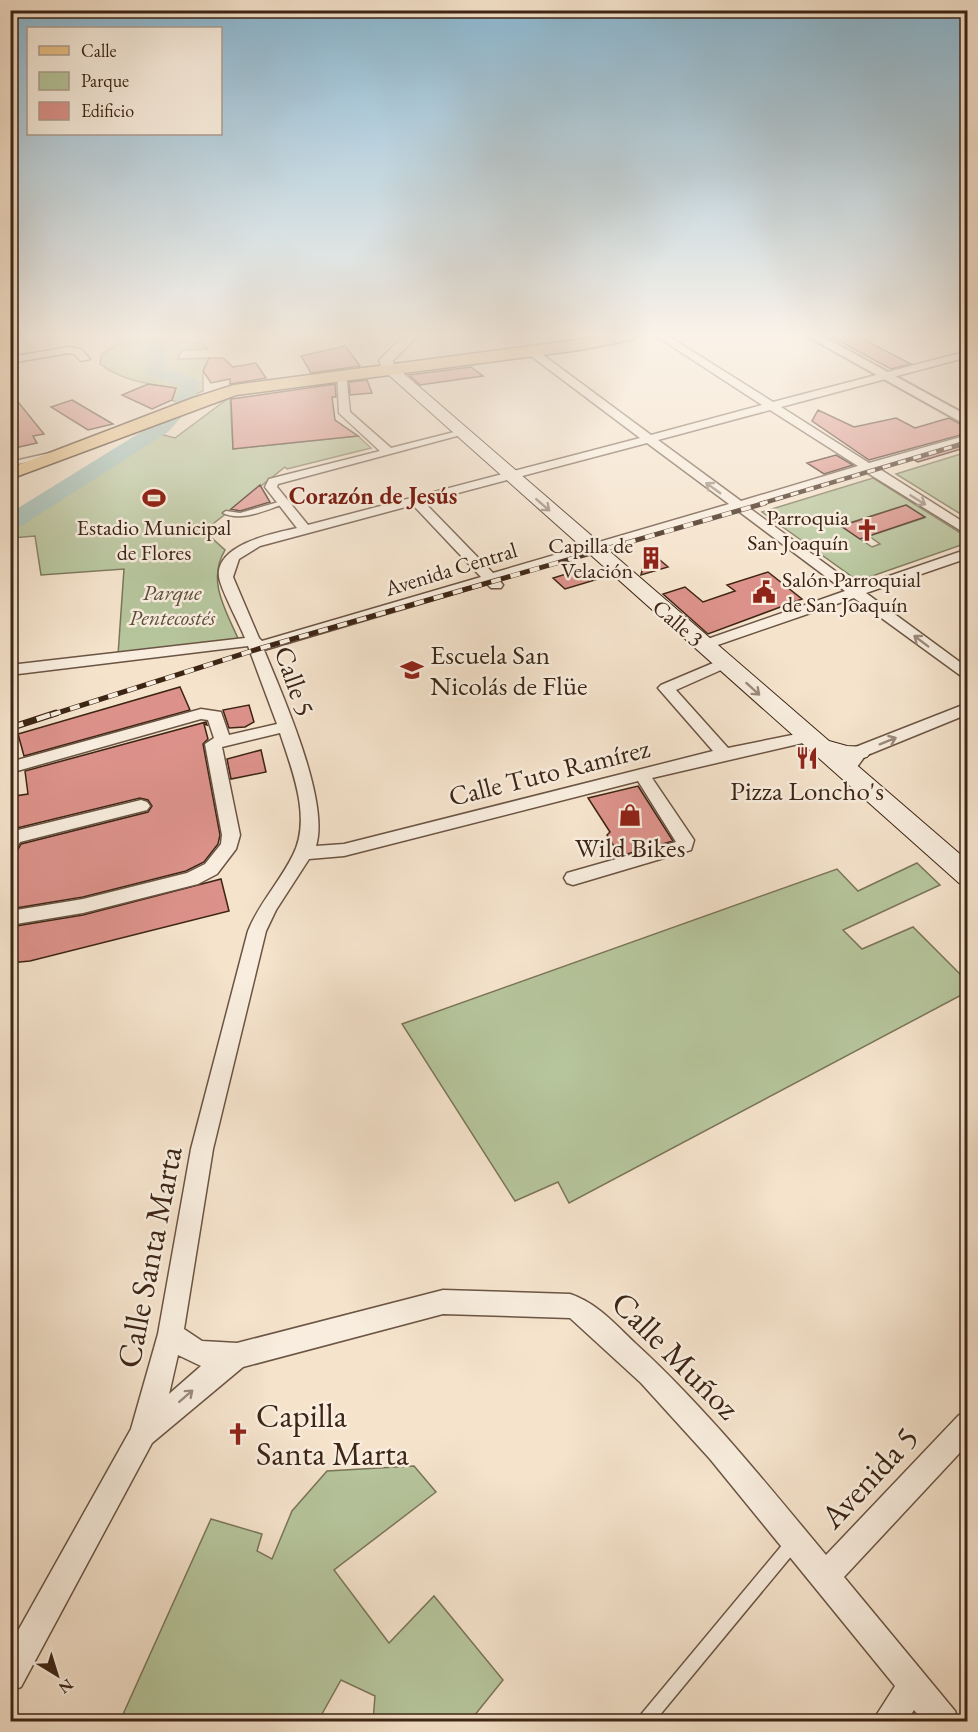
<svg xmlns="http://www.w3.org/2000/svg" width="978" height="1732" font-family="'EB Garamond',serif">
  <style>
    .green { fill: #b6c59c; stroke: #7a7558; stroke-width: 1.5; fill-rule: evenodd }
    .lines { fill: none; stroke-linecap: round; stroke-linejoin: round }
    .river { fill: #9cbeb7; fill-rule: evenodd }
    .building { fill: #dc928a; stroke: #3d2515; stroke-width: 1.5 }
    .service-casing { stroke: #6b5443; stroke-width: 3 }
    .minor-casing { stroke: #6b5443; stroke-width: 3 }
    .tertiary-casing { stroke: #6b5443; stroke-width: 4 }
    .secondary-casing { stroke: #3d2515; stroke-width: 2 }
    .primary-casing { stroke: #3d2515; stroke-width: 3 }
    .service { fill: #f8edde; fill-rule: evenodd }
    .minor { fill: #f8edde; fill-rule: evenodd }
    .tertiary { fill: #f8edde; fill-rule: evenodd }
    .secondary { fill: #f8edde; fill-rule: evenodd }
    .primary { fill: #eac286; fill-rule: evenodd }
    .rail-far2-casing { stroke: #3d2515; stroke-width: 4.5 }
    .rail-far1-casing { stroke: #3d2515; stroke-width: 5 }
    .rail-casing { stroke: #3d2515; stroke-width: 7 }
    .rail-far2 { stroke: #f8edde; stroke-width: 3; stroke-dasharray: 8; stroke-linecap: butt }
    .rail-far1 { stroke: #f8edde; stroke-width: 4; stroke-dasharray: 10; stroke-linecap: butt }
    .rail { stroke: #f8edde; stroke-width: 4.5; stroke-dasharray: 14; stroke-linecap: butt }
    .oneway { stroke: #9a897a }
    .labels { text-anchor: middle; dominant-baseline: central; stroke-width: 5; stroke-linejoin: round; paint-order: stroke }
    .far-poi-label { font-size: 22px; fill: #3d2515; stroke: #f8edde; text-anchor: end }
    .far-street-label { font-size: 22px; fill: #3d2515; stroke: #f8edde }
    .far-park-label { font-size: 22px; font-style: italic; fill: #5b4d37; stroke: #f8edde }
    .far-neighbourhood-label { font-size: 24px; font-weight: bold; fill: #7a1f14; stroke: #f8edde }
    .poi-label { font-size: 27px; fill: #3d2515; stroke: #f8edde }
    .street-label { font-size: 27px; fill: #3d2515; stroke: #f8edde }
    .near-street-label { font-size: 33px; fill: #3d2515; stroke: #f8edde }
    .near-poi-label { font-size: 33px; fill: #3d2515; stroke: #f8edde; text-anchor: start }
  </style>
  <rect width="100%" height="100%" fill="#f5e3cc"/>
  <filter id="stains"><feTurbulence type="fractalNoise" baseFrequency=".00333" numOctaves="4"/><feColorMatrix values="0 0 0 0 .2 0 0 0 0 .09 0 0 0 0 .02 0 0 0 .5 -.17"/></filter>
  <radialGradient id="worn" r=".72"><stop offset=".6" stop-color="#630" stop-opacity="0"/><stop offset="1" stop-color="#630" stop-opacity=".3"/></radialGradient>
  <path class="green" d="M115 336H173L174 339 204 344 208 349 182 350 178 359 209 358 203 372V391L176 402 172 400 176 388C148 384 122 381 100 364L101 355 122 341Z
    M230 397 233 449 358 436 371 448 287 469 285 467 204 531 225 550C206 582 227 612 240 643L118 655 124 569 41 575 35 536 11 538 10 532 160 434 175 438Z
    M967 452V518L896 474Z
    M873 478 967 537V543L858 581 762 512ZM906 505 924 518 869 536 880 544 872 547 829 518 837 515 849 523Z
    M917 863 940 885 843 930 862 949 913 927 967 981V992L569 1203 558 1182 515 1201 402 1024 837 869 858 891Z
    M414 1466 436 1492 334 1570 389 1643 434 1596 503 1680 470 1721H373L375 1696 341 1680 318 1721H120L211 1519 262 1534 257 1551 272 1559 292 1511 327 1471Z"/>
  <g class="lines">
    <path class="river" d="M143 336H159L167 354 164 368 196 379 199 383 194 403 168 432 18 528 10 529V513L154 424 174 405 181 386 148 375 145 371 150 354Z"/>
  </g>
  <path class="building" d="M830 336H857L911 364 891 369Z
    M345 346 360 366 311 373 301 356Z
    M209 358H223L233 367 256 363 266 378 230 384V379L211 383 203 371Z
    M471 367 483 376 420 385 409 375Z
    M367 380 372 393 350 395 349 382Z
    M148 384 176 388 172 400 152 409 122 395Z
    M335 384 336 397H332L335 420 358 436 233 449 231 399Z
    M10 392 44 434 33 436 37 443 10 449Z
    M72 400 113 424 88 430 51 407Z
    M818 410 854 427 896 418 915 428 949 418 968 428V433L869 460 812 421Z
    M968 444V447L918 462 914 460Z
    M836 455 853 465 824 474 807 463Z
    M260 485 270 502 240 511 231 509Z
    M906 505 925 517 860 539 841 526Z
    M647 549 668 567 641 575Z
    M582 569 595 580 565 589 553 578Z
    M768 572 802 599 708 634 663 594 685 587 703 602 735 591 727 585Z
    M180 687 190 710 24 756 18 734Z
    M249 705 254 722 245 727 229 728 223 710Z
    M206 722 207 725 204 724 208 739 203 744 220 835 218 844 204 862 186 871 83 897 10 909V864L21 844 148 812 152 806 148 800 140 798 13 829 15 796 28 794 25 771Z
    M261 750 266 772 231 779 227 759Z
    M638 786 673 841 620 856 607 835 610 832 588 798Z
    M221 879 229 911 30 961 10 963V927L83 915Z"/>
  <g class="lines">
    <g class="service-casing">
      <path id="service" d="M50 453 53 455 52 456 10 466V462Z
        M282 501 285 503 284 504C266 510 241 522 223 513L226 511 240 513Z
        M793 1536 798 1538 800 1543 798 1548 654 1722H636L639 1717 788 1538Z"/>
    </g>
    <g class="minor-casing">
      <path id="minor" d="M656 336H668L773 402 968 351V357L781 407 869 463 968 435V442L878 468 968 525V535L866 472 748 507 857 587 968 549V558L866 593 968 668V681L854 598 709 648H699L697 645 699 642 845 591 737 510 499 580 503 585 501 588H491L487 584 264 650C282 694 330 801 316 846L344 844 713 751 658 688 661 685 725 658 732 663 730 666 676 690 728 748 807 732 815 737 807 742 652 778 694 840 691 850 573 885 567 883 564 878 567 873 676 842 638 781 344 856 309 859 276 910 266 931 213 1149 184 1329 202 1341 237 1343 443 1290 570 1294C597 1303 615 1324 635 1343 705 1407 765 1482 826 1555L959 1415 968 1411V1444L844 1577 955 1711 959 1722H924L914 1710 906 1722H872L895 1686 710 1459 641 1383 570 1318 443 1314 243 1367 152 1443 21 1687 10 1691V1645L131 1429 158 1334 191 1149 248 931C259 903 280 882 293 855 312 818 292 770 280 733L222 747 240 835 236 849 217 874 198 884 83 913 10 925V911L83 899 187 873 205 864 221 844 222 835 205 744 214 738 208 720 201 719 10 773V762L201 709 221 712 229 735 277 724 248 646 10 675V665L245 638C239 623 221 590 219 577 215 544 275 533 297 528L265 487 269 479 380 451 339 413 337 372 346 374 350 412 391 448 462 430 468 433 278 484 277 487 308 525 640 438 527 353V349H535L651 435 762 405ZM770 410 858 466 741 501 658 440ZM647 443 729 504 493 573 424 502ZM413 505 481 577 262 641 259 638 233 577 239 559 260 546ZM178 1355 201 1366 169 1394 170 1390Z
        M69 347 81 349 90 359 81 361 74 354 69 353 10 363V357Z
        M968 703V714L865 756 857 767 851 768 843 763 853 748Z
        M141 800 147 802 150 806 147 810 20 842 16 849 10 851V832Z"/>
    </g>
    <g class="tertiary-casing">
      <path id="tertiary" d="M807 336H822L968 416V426Z"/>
    </g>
    <g class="secondary-casing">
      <path id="secondary" d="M403 336H418L393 361 394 365 829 741 847 746 867 747 871 752 867 757 852 761 968 861V885L959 883 382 369 379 360Z"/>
    </g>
    <g class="primary-casing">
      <path id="primary" d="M606 336H638L631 340 580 350 236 395 10 479V468L193 398 234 385Z"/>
    </g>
    <use href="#service" class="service"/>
    <use href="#minor" class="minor"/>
    <use href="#tertiary" class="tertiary"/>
    <use href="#secondary" class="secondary"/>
    <use href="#primary" class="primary"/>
    <g class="rail-far2-casing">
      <path id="rail-far2" d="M760 504 968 442"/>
    </g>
    <g class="rail-far1-casing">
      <path id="rail-far1" d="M51 715 258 649 765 503"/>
    </g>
    <g class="rail-casing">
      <path id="rail" d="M10 728 56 713"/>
    </g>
    <use href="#rail-far2" class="rail-far2"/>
    <use href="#rail-far1" class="rail-far1"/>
    <use href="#rail" class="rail"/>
  </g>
  <defs><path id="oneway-shaft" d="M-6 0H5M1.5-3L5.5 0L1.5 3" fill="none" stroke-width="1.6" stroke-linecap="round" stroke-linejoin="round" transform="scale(1.5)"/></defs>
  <g class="oneway">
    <use href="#oneway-shaft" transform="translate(713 488) rotate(-144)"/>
    <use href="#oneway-shaft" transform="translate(918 500) rotate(32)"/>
    <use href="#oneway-shaft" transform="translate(543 505) rotate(41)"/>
    <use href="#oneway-shaft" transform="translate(921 641) rotate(-143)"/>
    <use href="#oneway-shaft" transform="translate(753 689) rotate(42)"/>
    <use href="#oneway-shaft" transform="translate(888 741) rotate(-22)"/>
    <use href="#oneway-shaft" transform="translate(186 1396) rotate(-41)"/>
  </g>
  <linearGradient id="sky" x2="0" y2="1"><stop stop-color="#89b8d4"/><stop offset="0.58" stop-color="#faf2e8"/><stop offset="1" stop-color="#faf2e8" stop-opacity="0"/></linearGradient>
  <rect width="978" height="578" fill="url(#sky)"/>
  <defs>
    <g id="stadium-bare" transform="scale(1.8)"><path d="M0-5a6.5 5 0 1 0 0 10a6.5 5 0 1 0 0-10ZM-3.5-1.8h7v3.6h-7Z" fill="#8f2418" stroke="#f8edde" stroke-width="2.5" paint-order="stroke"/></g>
    <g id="church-bare" transform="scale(1.8)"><path d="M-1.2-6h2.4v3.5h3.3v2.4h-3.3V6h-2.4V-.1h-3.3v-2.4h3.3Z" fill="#8f2418" stroke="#f8edde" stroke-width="2.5" paint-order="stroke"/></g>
    <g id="building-bare" transform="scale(1.8)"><path d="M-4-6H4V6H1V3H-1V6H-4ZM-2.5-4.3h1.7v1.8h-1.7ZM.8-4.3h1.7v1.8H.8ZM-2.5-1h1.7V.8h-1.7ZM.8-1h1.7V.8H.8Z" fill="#8f2418" stroke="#f8edde" stroke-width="2.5" paint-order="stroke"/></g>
    <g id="civic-bare" transform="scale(1.8)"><path d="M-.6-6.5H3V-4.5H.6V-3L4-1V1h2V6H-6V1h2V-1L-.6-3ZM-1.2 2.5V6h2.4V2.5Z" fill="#8f2418" stroke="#f8edde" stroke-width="2.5" paint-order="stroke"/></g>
    <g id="school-bare" transform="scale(1.8)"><path d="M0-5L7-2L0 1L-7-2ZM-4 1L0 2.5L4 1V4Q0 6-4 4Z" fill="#8f2418" stroke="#f8edde" stroke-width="2.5" paint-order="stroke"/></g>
    <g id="restaurant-bare" transform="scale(1.8)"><path d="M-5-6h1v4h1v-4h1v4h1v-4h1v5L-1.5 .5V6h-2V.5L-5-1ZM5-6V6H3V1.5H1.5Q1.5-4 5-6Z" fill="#8f2418" stroke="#f8edde" stroke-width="2.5" paint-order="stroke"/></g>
    <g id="shop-bare" transform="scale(1.8)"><path d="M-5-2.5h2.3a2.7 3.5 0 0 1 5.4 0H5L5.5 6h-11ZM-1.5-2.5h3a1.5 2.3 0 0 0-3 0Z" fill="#8f2418" stroke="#f8edde" stroke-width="2.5" paint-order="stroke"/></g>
  </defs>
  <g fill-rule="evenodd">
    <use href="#stadium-bare" x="154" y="498"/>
    <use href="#church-bare" x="867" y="530"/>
    <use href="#building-bare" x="651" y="558"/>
    <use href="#civic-bare" x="764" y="592"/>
    <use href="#school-bare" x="412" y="670"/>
    <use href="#restaurant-bare" x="807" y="758"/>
    <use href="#shop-bare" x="630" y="815"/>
    <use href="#church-bare" x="238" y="1434"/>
  </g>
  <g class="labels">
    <g class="far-poi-label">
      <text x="849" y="517">Parroquia<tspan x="849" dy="25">San Joaquín</tspan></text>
      <text x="154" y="527" text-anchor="middle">Estadio Municipal<tspan x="154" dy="25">de Flores</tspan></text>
      <text x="633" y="545">Capilla de<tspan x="633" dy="25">Velación</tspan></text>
      <text x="782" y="579" text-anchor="start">Salón Parroquial<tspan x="782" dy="25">de San Joaquín</tspan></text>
    </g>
    <g class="far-street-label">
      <text transform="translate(451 569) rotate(-17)">Avenida Central</text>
      <text transform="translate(678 623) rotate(41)">Calle 3</text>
    </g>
    <g class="far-park-label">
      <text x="172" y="592">Parque<tspan x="172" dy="25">Pentecostés</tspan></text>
    </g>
    <g class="far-neighbourhood-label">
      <text x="373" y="495">Corazón de Jesús</text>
    </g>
    <g class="poi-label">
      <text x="430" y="654" text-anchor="start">Escuela San<tspan x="430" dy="31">Nicolás de Flüe</tspan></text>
      <text x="807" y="790">Pizza Loncho's</text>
      <text x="630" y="847">Wild Bikes</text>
    </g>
    <g class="street-label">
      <text transform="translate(295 681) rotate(71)">Calle 5</text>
      <text transform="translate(549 772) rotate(-14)">Calle Tuto Ramírez</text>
    </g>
    <g class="near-street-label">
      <text transform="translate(149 1257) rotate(-79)">Calle Santa Marta</text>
      <text transform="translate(676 1355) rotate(45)">Calle Muñoz</text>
      <text transform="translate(869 1477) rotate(-47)">Avenida 5</text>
    </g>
    <g class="near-poi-label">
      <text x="256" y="1415">Capilla<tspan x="256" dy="38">Santa Marta</tspan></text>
    </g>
  </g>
  <rect width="978" height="1732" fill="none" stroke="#f5e3cc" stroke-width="36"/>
  <rect x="12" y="12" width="954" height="1708" fill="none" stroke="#3d2515" stroke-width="3"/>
  <rect x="18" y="18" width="942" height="1696" fill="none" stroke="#3d2515" stroke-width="1.5"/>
  <rect x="27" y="27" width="195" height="108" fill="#f8edde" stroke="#ad9d8e" stroke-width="1.5"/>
  <rect x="39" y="46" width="30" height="9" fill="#eac286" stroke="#ad9d8e" stroke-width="1.5"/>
  <text x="81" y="57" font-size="18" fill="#3d2515">Calle</text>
  <rect x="39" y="72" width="30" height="18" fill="#b6c59c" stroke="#ad9d8e" stroke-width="1.5"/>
  <text x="81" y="87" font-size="18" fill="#3d2515">Parque</text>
  <rect x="39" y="102" width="30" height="18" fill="#dc928a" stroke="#ad9d8e" stroke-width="1.5"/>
  <text x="81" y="117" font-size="18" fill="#3d2515">Edificio</text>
  <g transform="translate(57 1675) rotate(142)" stroke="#f8edde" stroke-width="4.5" paint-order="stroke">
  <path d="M0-4.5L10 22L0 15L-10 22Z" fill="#3d2515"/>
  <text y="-9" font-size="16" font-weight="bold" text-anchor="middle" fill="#3d2515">N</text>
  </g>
  <rect width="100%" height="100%" filter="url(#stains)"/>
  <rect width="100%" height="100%" fill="url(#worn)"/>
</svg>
